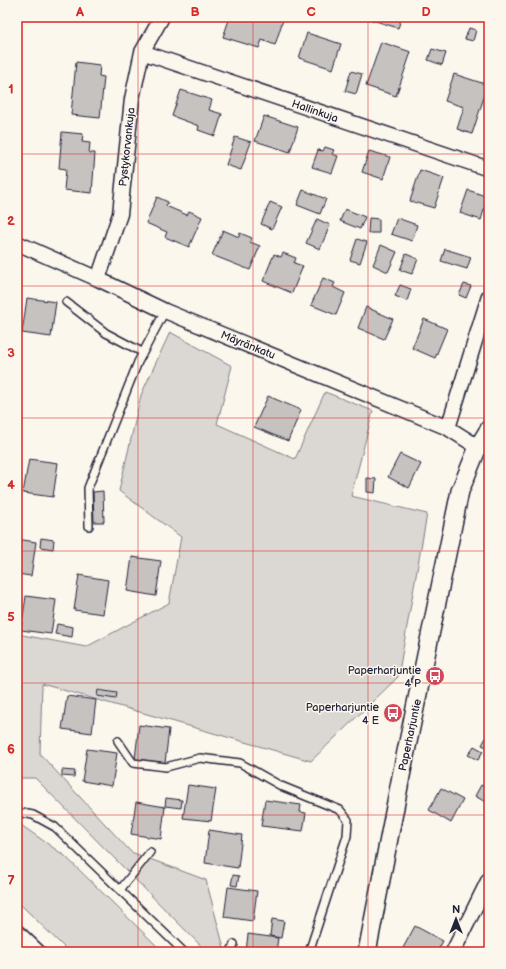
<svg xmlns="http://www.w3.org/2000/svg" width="506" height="969" font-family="'Balsamiq Sans',sans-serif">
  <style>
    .green { fill: #dbd8d3; stroke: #7e7d87 }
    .building { fill: #c6c2c0; stroke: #22223b }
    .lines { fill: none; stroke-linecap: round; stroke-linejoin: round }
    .service-casing { stroke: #22223b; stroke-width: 10 }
    .minor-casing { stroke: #22223b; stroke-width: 17 }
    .tertiary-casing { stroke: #22223b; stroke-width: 20 }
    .service { stroke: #fbf7ec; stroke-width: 7 }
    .minor { stroke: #fbf7ec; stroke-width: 14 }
    .tertiary { stroke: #fbf7ec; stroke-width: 17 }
    .grid { fill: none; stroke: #d62828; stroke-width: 1; stroke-opacity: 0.55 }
    .labels { text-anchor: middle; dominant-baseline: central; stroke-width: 3; stroke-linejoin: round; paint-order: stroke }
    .street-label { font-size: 11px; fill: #22223b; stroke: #fbf7ec }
    .poi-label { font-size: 11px; fill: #22223b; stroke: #fbf7ec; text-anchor: end }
    .neatline { fill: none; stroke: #d62828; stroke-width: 1.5 }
    .grid-label { font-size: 13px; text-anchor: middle; font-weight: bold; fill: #d62828 }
  </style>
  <rect width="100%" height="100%" fill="#fbf7ec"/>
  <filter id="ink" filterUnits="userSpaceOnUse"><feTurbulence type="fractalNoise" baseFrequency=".025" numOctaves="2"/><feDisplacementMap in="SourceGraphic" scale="8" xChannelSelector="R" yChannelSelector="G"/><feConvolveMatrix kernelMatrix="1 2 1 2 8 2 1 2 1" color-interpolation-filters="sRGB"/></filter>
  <g filter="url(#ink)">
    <path class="green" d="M170 332 232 366 217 424 295 459 325 392 373 411 351 496 427 514 398 677 311 761 42 684 40 754 131 852 206 880 225 952H207L35 778H17V634L86 647 169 603 181 537 119 491 141 395Z
      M17 824 21 825 65 856 163 952H69L17 901Z"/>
    <path class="building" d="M230 17H255L264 20 265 17H273L283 20 275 45 262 40 259 48 223 37Z
      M370 17H402L398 28 369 19Z
      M469 28 476 30 473 41 465 39Z
      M307 33 341 44 333 69 299 58Z
      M381 42 411 52 396 96 366 86Z
      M432 49 446 53 442 65 428 60Z
      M76 62 100 65 99 76 104 77 100 118 71 115Z
      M351 71 362 74 356 94 345 91Z
      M454 74 488 85 472 134 457 129 464 107 445 101Z
      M181 90 212 100 209 110 222 114 215 136 198 130 199 126 172 116Z
      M264 116 298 127 290 152 255 141Z
      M62 132 83 134 82 142 90 143 89 153H95L92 193 64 190 66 169 59 168Z
      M235 137 251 142 241 170 226 165Z
      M325 147 334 150 332 154 338 156 332 173 312 167 318 150 323 151Z
      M369 151 390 157 383 179 362 172Z
      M420 170 444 178 434 208 410 201Z
      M303 190 326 199 320 214 297 205Z
      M468 190 488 197 481 220 460 213Z
      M157 197 168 202 166 206 187 215 189 211 202 217 189 247 165 237 167 232 146 223Z
      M270 202 282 207 272 229 261 224Z
      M345 209 365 217 360 229 340 221Z
      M369 218 379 219V233H368Z
      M397 218 417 225 412 241 391 234Z
      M317 219 330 225 320 249 306 243Z
      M223 230 239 237 240 233 252 238 250 242 260 246 250 270 212 255Z
      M357 239 367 242 360 263 350 260Z
      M381 245 397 252 388 272 373 265Z
      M445 249 471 257 467 269 441 261Z
      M283 253 296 258 294 263 303 266 292 293 263 281 274 254 281 257Z
      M406 254 418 259 412 274 400 270Z
      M323 278 335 283 333 287 345 293 336 315 311 305Z
      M464 284 471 286 466 298 459 295Z
      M400 285 411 289 407 301 395 296Z
      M27 298 56 302 51 337 22 333Z
      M366 307 393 319 384 339 358 328Z
      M424 319 447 329 435 358 412 348Z
      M268 396 301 410 288 441 254 427Z
      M400 454 421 464 409 488 388 477Z
      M29 459 58 463 53 497 23 493Z
      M367 478 376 479 375 493 367 492Z
      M103 491 104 522H94L93 492Z
      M41 538 54 540 53 549 40 547Z
      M17 539 36 542 31 576 17 574Z
      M132 557 161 561 156 596 127 591Z
      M79 575 108 580 103 614 74 610Z
      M26 596 56 600 51 634 21 630Z
      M57 624 73 627 72 637 55 634Z
      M98 690 117 693 116 699 97 696Z
      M67 696 96 700 92 733 62 729Z
      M139 725 169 729 165 763 135 759Z
      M489 732V757L485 755 489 748 482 745Z
      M474 746 483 751 478 760 468 755Z
      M87 749 117 753 112 786 82 781Z
      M62 770 75 771 74 777 62 776Z
      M188 785 216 789 211 821 183 818Z
      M481 785 489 789V804L475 796Z
      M441 788 463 800 451 823 429 810Z
      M166 798 182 800 181 808 165 806Z
      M265 800 301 805 300 812 306 813 303 831 261 826Z
      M136 802 165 807 161 839 131 834Z
      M209 830 242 835 238 868 205 863Z
      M233 875 239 876 237 886 231 885Z
      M228 887 257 891 253 921 224 917Z
      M272 919 284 921 281 938 270 936Z
      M415 926 443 941 437 952H411L403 948Z
      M248 934 278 938 276 952H246Z"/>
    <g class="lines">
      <g class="service-casing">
        <path id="service" d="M66 302 106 333 142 352
          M89 526 88 488 138 362 165 311
          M118 741 133 763 166 767 200 758 240 763 281 786 340 810 348 820 347 836 309 952
          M17 812 33 815 55 827 184 952
          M120 890 150 852
          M231 952 234 944"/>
      </g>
      <g class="minor-casing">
        <path id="minor" d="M142 52 489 169
          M17 243 98 279 165 311 448 428 478 447
          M98 279 120 214 132 99 142 52 162 17
          M448 428 489 296
          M17 932 38 952
          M453 952 489 879"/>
      </g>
      <g class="tertiary-casing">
        <path id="tertiary" d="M367 952 402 771 460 491 478 447 489 429"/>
      </g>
      <use href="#service" class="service"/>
      <use href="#minor" class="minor"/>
      <use href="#tertiary" class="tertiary"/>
    </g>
  </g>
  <path class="grid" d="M138 17V952M253 17V952M368 17V952M17 154H489M17 286H489M17 418H489M17 551H489M17 683H489M17 815H489"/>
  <defs>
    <g id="bus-disc" transform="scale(1)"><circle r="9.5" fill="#d1495b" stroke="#fbf7ec"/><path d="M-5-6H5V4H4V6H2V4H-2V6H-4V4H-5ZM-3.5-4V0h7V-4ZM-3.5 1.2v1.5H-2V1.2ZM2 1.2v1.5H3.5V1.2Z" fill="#fff"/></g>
  </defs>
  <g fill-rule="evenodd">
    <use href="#bus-disc" x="435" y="676"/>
    <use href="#bus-disc" x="393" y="713"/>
  </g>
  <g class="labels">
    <g class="street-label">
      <text transform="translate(315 111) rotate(19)">Hallinkuja</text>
      <text transform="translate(127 147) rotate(-84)">Pystykorvankuja</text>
      <text transform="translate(248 345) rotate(22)">Mäyränkatu</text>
      <text transform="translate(410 735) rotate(-78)">Paperharjuntie</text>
    </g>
    <g class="poi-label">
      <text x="421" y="670">Paperharjuntie<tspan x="421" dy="13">4 P</tspan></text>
      <text x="379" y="707">Paperharjuntie<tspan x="379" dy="13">4 E</tspan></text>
    </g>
  </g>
  <rect width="506" height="969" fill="none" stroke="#fbf7ec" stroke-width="44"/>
  <g transform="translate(456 919)" stroke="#fbf7ec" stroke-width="3" paint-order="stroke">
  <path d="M0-3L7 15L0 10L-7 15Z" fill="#22223b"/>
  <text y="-6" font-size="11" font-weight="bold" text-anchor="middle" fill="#22223b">N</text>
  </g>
  <rect x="22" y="22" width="462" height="925" class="neatline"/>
  <g class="grid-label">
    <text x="80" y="16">A</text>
    <text x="195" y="16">B</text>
    <text x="311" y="16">C</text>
    <text x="426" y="16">D</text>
    <text x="11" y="93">1</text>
    <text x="11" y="225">2</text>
    <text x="11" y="357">3</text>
    <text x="11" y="489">4</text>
    <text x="11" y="621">5</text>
    <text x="11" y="753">6</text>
    <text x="11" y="885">7</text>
  </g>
</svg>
